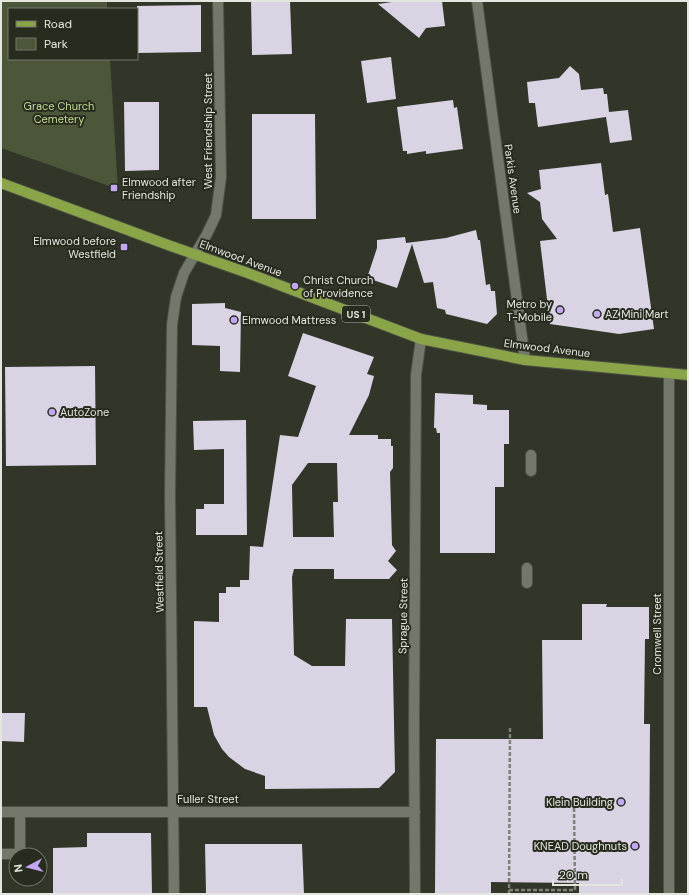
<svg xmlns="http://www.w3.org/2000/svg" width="689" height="895" font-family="'DM Sans',sans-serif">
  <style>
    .green { fill: #4c5638 }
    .building { fill: #d9d3e4; fill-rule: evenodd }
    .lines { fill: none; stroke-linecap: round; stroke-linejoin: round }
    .lane-casing { stroke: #4e5246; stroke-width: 12 }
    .street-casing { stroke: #4e5246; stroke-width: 12 }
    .primary-casing { stroke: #4e5246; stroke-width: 12 }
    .path { stroke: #7e8277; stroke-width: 2.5; stroke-dasharray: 4 2; stroke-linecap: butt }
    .lane { stroke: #73796a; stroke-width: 10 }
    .street { stroke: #73796a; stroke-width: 10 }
    .primary { stroke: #8aa448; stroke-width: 10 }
    .poi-dot { fill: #c3a7f2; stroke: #282c1f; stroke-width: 1.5 }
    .labels { text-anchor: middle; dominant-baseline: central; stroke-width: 4; stroke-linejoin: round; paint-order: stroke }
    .shield { fill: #282c1f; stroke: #abaea5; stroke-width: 1 }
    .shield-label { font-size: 10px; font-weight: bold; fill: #e3e6de }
    .park-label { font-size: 11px; fill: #c2db92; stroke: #282c1f }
    .street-label { font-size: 11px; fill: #e3e6de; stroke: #282c1f }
    .poi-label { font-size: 11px; fill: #e3e6de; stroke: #282c1f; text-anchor: start }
  </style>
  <rect width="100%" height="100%" fill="#313629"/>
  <path class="green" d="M1 1H107V9H9V59H110L118 189 1 148Z"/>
  <path class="building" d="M251 1H290L292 54 252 55Z
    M399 1H442L445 26 426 28 419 38 378 4Z
    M201 5V52L137 53V6Z
    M391 57 396 99 367 103 361 61Z
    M570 66 579 74 581 90 603 88 604 94H607L609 112 628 110 632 140 610 143 606 117 538 127 535 103H529L527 82 559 78Z
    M453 100 454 108 457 107 463 149 426 154V151L407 154V151H403L397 107Z
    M124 102H159V170L125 171Z
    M252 114H315L316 219H252Z
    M601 163 605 195 608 194 613 232 640 228 654 329 619 334 550 324 540 241 557 239 542 219 540 202 527 193 541 189 539 170Z
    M476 230 478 240H480L486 285 490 284 491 291H495L497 314 487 324 446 314 445 310 437 308 433 282 424 283 412 244 397 288 367 278 377 248V240L405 237 406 243 446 238Z
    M225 303V308L241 312 240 372 220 371V346L192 345V304Z
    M303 333 374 357 367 374 374 376 369 395 349 435H378V439H391V446H393V468L390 472 392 545 396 551 388 561 397 570 389 579H334V569H294L292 577 294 655 312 666H345L346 619H392L395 772 379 788 265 789V776L245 769 229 757 222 749 214 735 207 707H194V621L219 622V593H226V587H240V580H249L250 546 263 547 280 435 298 437 316 386 288 376ZM308 463H337L338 502H333L334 537H293L292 485Z
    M95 366 96 465 6 466 5 367Z
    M435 393 473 395V404L487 405V410H509V444H504V487H495V553H440V433H437L436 428H434Z
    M246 420 247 535H196V509H204V504H224V449L194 450 193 421Z
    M582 604H607L606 607H649V639H645L644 724H650L649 894H579V883L491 882V894H435L436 739H543L542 640H582Z
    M1 713H25L24 742 1 741Z
    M87 833H151L152 894H53V848L87 847Z
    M205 844H302L304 894H206Z"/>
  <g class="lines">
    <g class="lane-casing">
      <path id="lane" d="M531 471V455
        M527 583V568
        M1 854H20V812"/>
    </g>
    <g class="street-casing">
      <path id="street" d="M477 1 525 360
        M669 374V894
        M1 812H415
        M174 894 170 494 172 325 176 297 184 273 207 234 216 215 221 177 218 1
        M415 894 414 729 416 375 421 339"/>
    </g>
    <g class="primary-casing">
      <path id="primary" d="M1 183 168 245 245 272 421 339 525 360 688 375"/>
    </g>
    <path class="path" d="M509 890H575L574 808
      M509 894 510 728"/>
    <use href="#lane" class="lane"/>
    <use href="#street" class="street"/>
    <use href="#primary" class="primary"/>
  </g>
  <g class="poi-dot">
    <rect x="110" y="184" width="8" height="8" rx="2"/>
    <rect x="120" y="243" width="8" height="8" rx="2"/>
    <circle cx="295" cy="286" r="4"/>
    <circle cx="560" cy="310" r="4"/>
    <circle cx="597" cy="314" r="4"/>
    <circle cx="234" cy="320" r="4"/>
    <circle cx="52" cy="412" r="4"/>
    <circle cx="621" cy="802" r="4"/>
    <circle cx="635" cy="846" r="4"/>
  </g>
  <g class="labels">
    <rect class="shield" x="342" y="306" width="28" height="16" rx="3"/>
    <g class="shield-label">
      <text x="356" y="314">US 1</text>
    </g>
    <g class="park-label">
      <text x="59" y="106">Grace Church<tspan x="59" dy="13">Cemetery</tspan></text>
    </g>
    <g class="street-label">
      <text transform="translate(208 131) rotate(-90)">West Friendship Street</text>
      <text transform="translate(513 179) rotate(82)">Parkis Avenue</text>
      <text transform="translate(241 258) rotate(20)">Elmwood Avenue</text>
      <text transform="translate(547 348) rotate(7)">Elmwood Avenue</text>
      <text transform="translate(159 572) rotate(-91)">Westfield Street</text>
      <text transform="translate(403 616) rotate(-89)">Sprague Street</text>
      <text transform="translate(657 634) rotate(-90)">Cromwell Street</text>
      <text x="208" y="799">Fuller Street</text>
    </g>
    <g class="poi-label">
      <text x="122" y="182">Elmwood after<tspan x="122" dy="13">Friendship</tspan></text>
      <text x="116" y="241" text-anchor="end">Elmwood before<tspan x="116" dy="13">Westfield</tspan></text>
      <text x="303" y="280">Christ Church<tspan x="303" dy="13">of Providence</tspan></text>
      <text x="552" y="304" text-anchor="end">Metro by<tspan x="552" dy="13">T-Mobile</tspan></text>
      <text x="605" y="314">AZ Mini Mart</text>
      <text x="242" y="320">Elmwood Mattress</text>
      <text x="60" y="412">AutoZone</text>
      <text x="613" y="802" text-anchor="end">Klein Building</text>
      <text x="627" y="846" text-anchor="end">KNEAD Doughnuts</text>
    </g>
  </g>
  <rect width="689" height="895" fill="none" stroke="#e3e6de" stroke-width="4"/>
  <rect x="8" y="8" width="130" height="52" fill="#282c1f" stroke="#73766b"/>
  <rect x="16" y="21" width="20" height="6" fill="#8aa448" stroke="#73766b"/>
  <text x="44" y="28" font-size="12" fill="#e3e6de">Road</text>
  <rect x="16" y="38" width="20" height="12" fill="#4c5638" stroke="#73766b"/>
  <text x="44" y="48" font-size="12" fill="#e3e6de">Park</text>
  <g transform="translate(28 867) rotate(263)"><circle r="19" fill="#282c1f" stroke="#73766b"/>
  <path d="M0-3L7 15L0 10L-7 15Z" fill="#c3a7f2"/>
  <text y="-6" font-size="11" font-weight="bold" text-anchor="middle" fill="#e3e6de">N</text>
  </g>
  <path d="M553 879v6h69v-6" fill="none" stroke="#e3e6de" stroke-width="2"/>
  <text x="559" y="879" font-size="12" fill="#e3e6de" stroke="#282c1f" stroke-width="3" paint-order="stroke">20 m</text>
</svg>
